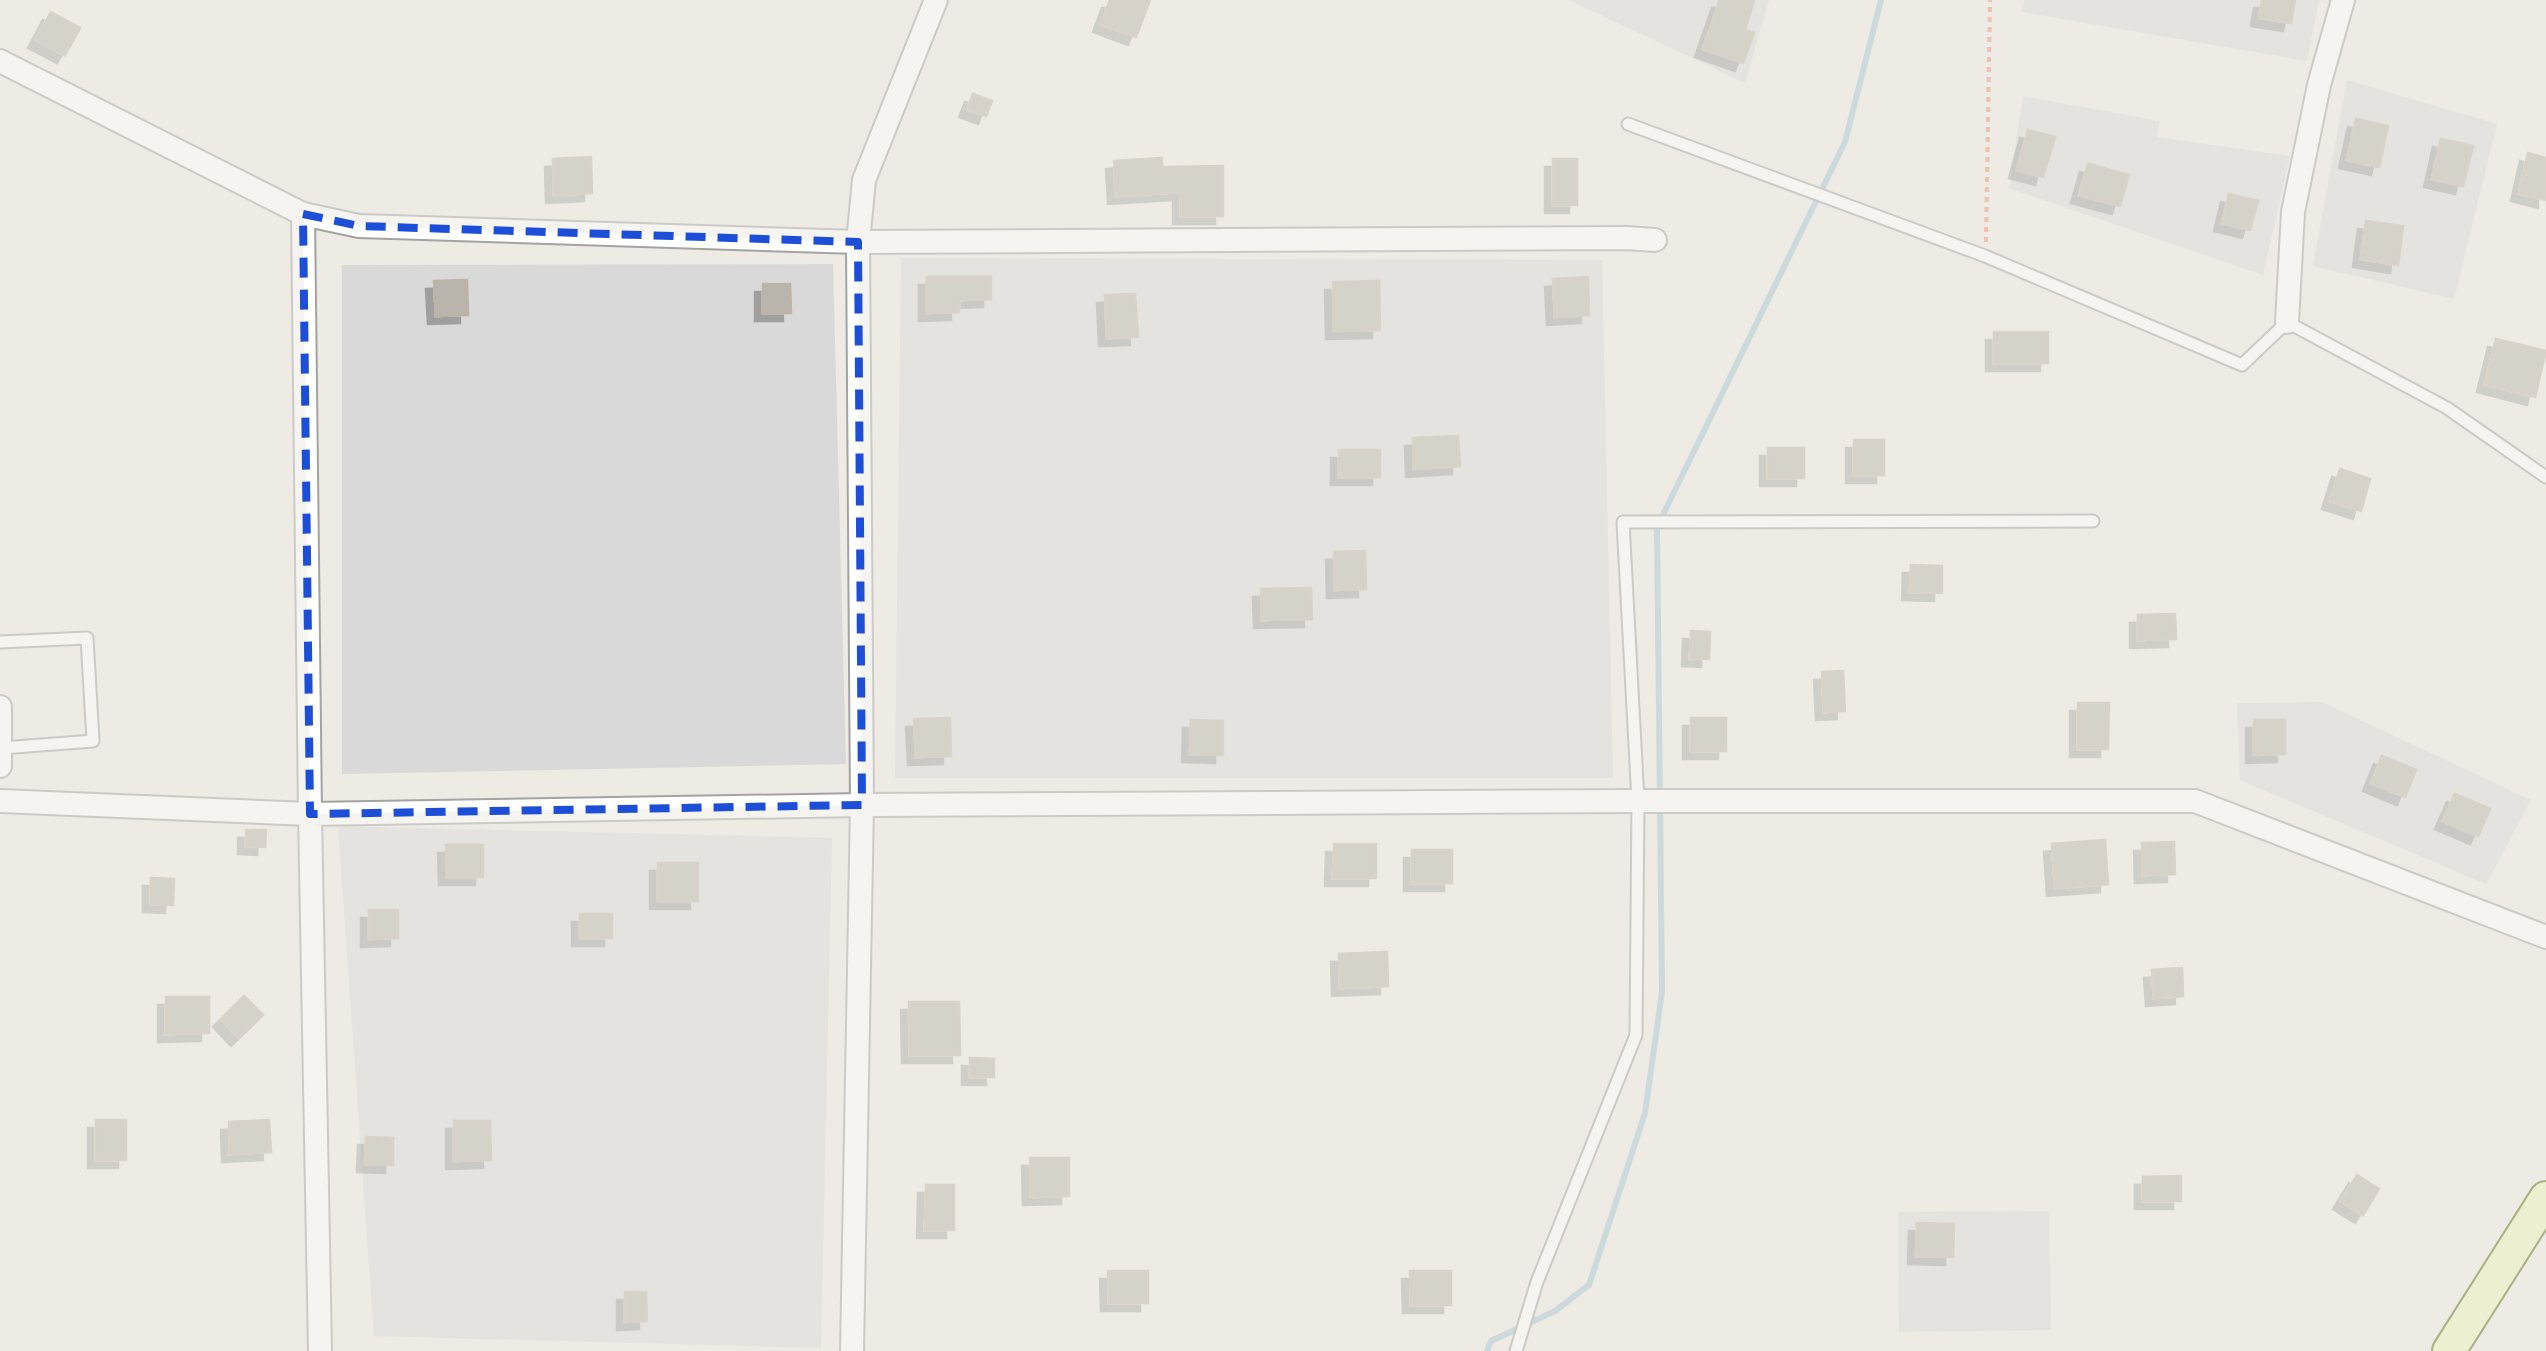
<svg xmlns="http://www.w3.org/2000/svg" width="2546" height="1351" font-family="Roboto,sans-serif">
  <style>
    .residential { fill: #dad9d9 }
    .lines { fill: none; stroke-linecap: round; stroke-linejoin: round }
    .stream { stroke: #a5c6d8; stroke-width: 6 }
    .building { fill: #b9b4ac; stroke: #beb4a6; stroke-width: 2.5; filter: url(#shadow) }
    .lane-casing { stroke: #a3a3a3; stroke-width: 15 }
    .street-casing { stroke: #a3a3a3; stroke-width: 26 }
    .secondary-casing { stroke: #546c0b; stroke-width: 36 }
    .path { stroke: #f18f70; stroke-width: 4; stroke-dasharray: 5 5; stroke-linecap: butt }
    .lane { stroke: #fff; stroke-width: 11 }
    .street { stroke: #fff; stroke-width: 22 }
    .secondary { stroke: #eaf5b9; stroke-width: 32 }
    .marked { fill: none; stroke: #1d4ed8; stroke-width: 8; stroke-dasharray: 20 12; stroke-linejoin: round }
  </style>
  <defs>
    <filter id="shadow"><feDropShadow dx="-8" dy="8" stdDeviation="0" flood-color="#0004"/></filter>
  </defs>
  <rect width="100%" height="100%" fill="#edebe3"/>
  <path class="residential" d="M1569 0H1769L1745 83Z
    M2024 0H2319L2307 61 2022 12Z
    M2347 80 2497 124 2454 299 2313 266Z
    M2023 96 2160 121 2157 137 2290 156 2263 275 2009 188Z
    M901 258 1602 260 1613 778H895Z
    M833 264 846 764 342 774V265Z
    M2322 702 2531 800 2486 884 2240 780 2237 703Z
    M338 826 832 838 821 1348 374 1336Z
    M2049 1211 2051 1330 1899 1332 1898 1212Z"/>
  <g class="lines">
    <path class="stream" d="M1487 1351 1491 1341 1555 1311 1589 1285 1645 1113 1662 992 1657 527 1845 142 1881 0"/>
  </g>
  <path class="building" d="M1110 0H1150L1136 37 1101 24Z
    M1720 0H1754L1745 30 1754 33 1743 63 1703 49Z
    M2262 0H2295L2291 23 2259 18Z
    M51 12 80 28 65 55 36 40Z
    M973 94 992 101 986 116 967 109Z
    M2356 119 2388 126 2379 167 2347 160Z
    M2028 130 2055 137 2043 177 2017 170Z
    M2441 139 2473 146 2463 186 2432 179Z
    M2528 153 2546 158V200L2519 193Z
    M591 157 592 193 554 195 553 159Z
    M1162 158V167L1223 166V216H1181V192L1116 196 1114 161Z
    M1553 159H1577V205H1553Z
    M2088 164 2129 175 2120 206 2079 195Z
    M2229 194 2258 201 2250 230 2222 223Z
    M2366 221 2403 226 2398 265 2361 259Z
    M927 277H991V299L959 300V312L927 313Z
    M1588 277 1589 315 1555 317 1553 279Z
    M467 280 468 315 436 316 434 281Z
    M1379 281 1380 330 1334 331 1333 282Z
    M763 284H790L791 313H763Z
    M1135 294 1138 337 1107 338 1105 295Z
    M1994 332H2048V363H1994Z
    M2496 339 2546 351 2535 397 2485 384Z
    M1458 436 1460 466 1414 469 1413 438Z
    M1854 440H1884V475H1854Z
    M1768 448H1804V478H1768Z
    M1339 450H1380V477H1339Z
    M2340 469 2370 479 2361 511 2330 501Z
    M1365 551 1366 589 1335 590 1334 552Z
    M1911 565 1942 566V593L1910 592Z
    M1311 588 1312 619 1262 620 1261 589Z
    M2175 614 2176 639 2138 640V615Z
    M1691 631 1710 632 1709 659 1690 658Z
    M1843 671 1845 711 1824 712 1822 672Z
    M2078 703H2109L2108 749H2078Z
    M950 718 951 756 916 757 914 719Z
    M1691 718H1726V751H1691Z
    M1191 720 1223 721V755L1190 754Z
    M2254 720H2285V754L2254 755Z
    M2382 756 2416 770 2405 797 2371 783Z
    M2455 794 2490 809 2478 836 2443 821Z
    M246 830H266L265 847 246 846Z
    M2105 840 2108 884 2055 888 2052 844Z
    M2174 842 2175 874 2143 875 2142 843Z
    M1334 844H1376V878H1333Z
    M446 845H483V877H447Z
    M1412 850H1452V883H1412Z
    M658 863H698V901H658Z
    M151 878 174 879 173 905 151 904Z
    M369 910H398V938L369 939Z
    M580 914H612V938H580Z
    M1387 952 1388 986 1340 988 1339 954Z
    M2182 968 2183 996 2154 998 2152 970Z
    M244 996 263 1015 239 1038 221 1019Z
    M166 997H209V1033L166 1034Z
    M909 1002H959L960 1055H910Z
    M970 1058 994 1059V1077H970Z
    M96 1120H126V1160H96Z
    M269 1120 271 1152 230 1154 229 1122Z
    M454 1121H490L491 1160 454 1161Z
    M366 1137 393 1138V1165L365 1164Z
    M1030 1158H1069V1196L1031 1197Z
    M2357 1175 2379 1189 2363 1215 2341 1201Z
    M2181 1176V1201H2143V1177Z
    M926 1185H954V1230H925Z
    M1917 1223 1954 1224 1953 1257 1916 1256Z
    M1108 1271H1148V1303H1109Z
    M1410 1271H1451V1305H1411Z
    M625 1292H646L647 1321 625 1322Z"/>
  <g class="lines">
    <g class="lane-casing">
      <path id="lane" d="M1628 124 1985 256 2242 365 2287 322 2447 408 2546 477
        M0 642 87 638 93 741 2 748
        M1516 1351 1537 1282 1636 1035 1638 801 1623 522 2093 521"/>
    </g>
    <g class="street-casing">
      <path id="street" d="M0 61 303 214 359 226 858 242 1626 238 1655 240
        M303 214 310 814 320 1351
        M2287 322 2293 212 2319 85 2343 0
        M0 707V766
        M0 801 310 814 862 805 1638 801H2195L2546 937
        M852 1351 862 805 858 242 864 180 936 0"/>
    </g>
    <g class="secondary-casing">
      <path id="secondary" d="M2449 1351 2546 1198"/>
    </g>
    <path class="path" d="M1986 242 1990 0"/>
    <use href="#lane" class="lane"/>
    <use href="#street" class="street"/>
    <use href="#secondary" class="secondary"/>
  </g>
  <path d="M0 0H2546V1351H0ZM303 214 359 226 858 242 862 805 310 814Z" fill="#edebe3" fill-opacity=".55" fill-rule="evenodd"/>
  <path class="marked" d="M303 214 359 226 858 242 862 805 310 814Z"/>
</svg>
